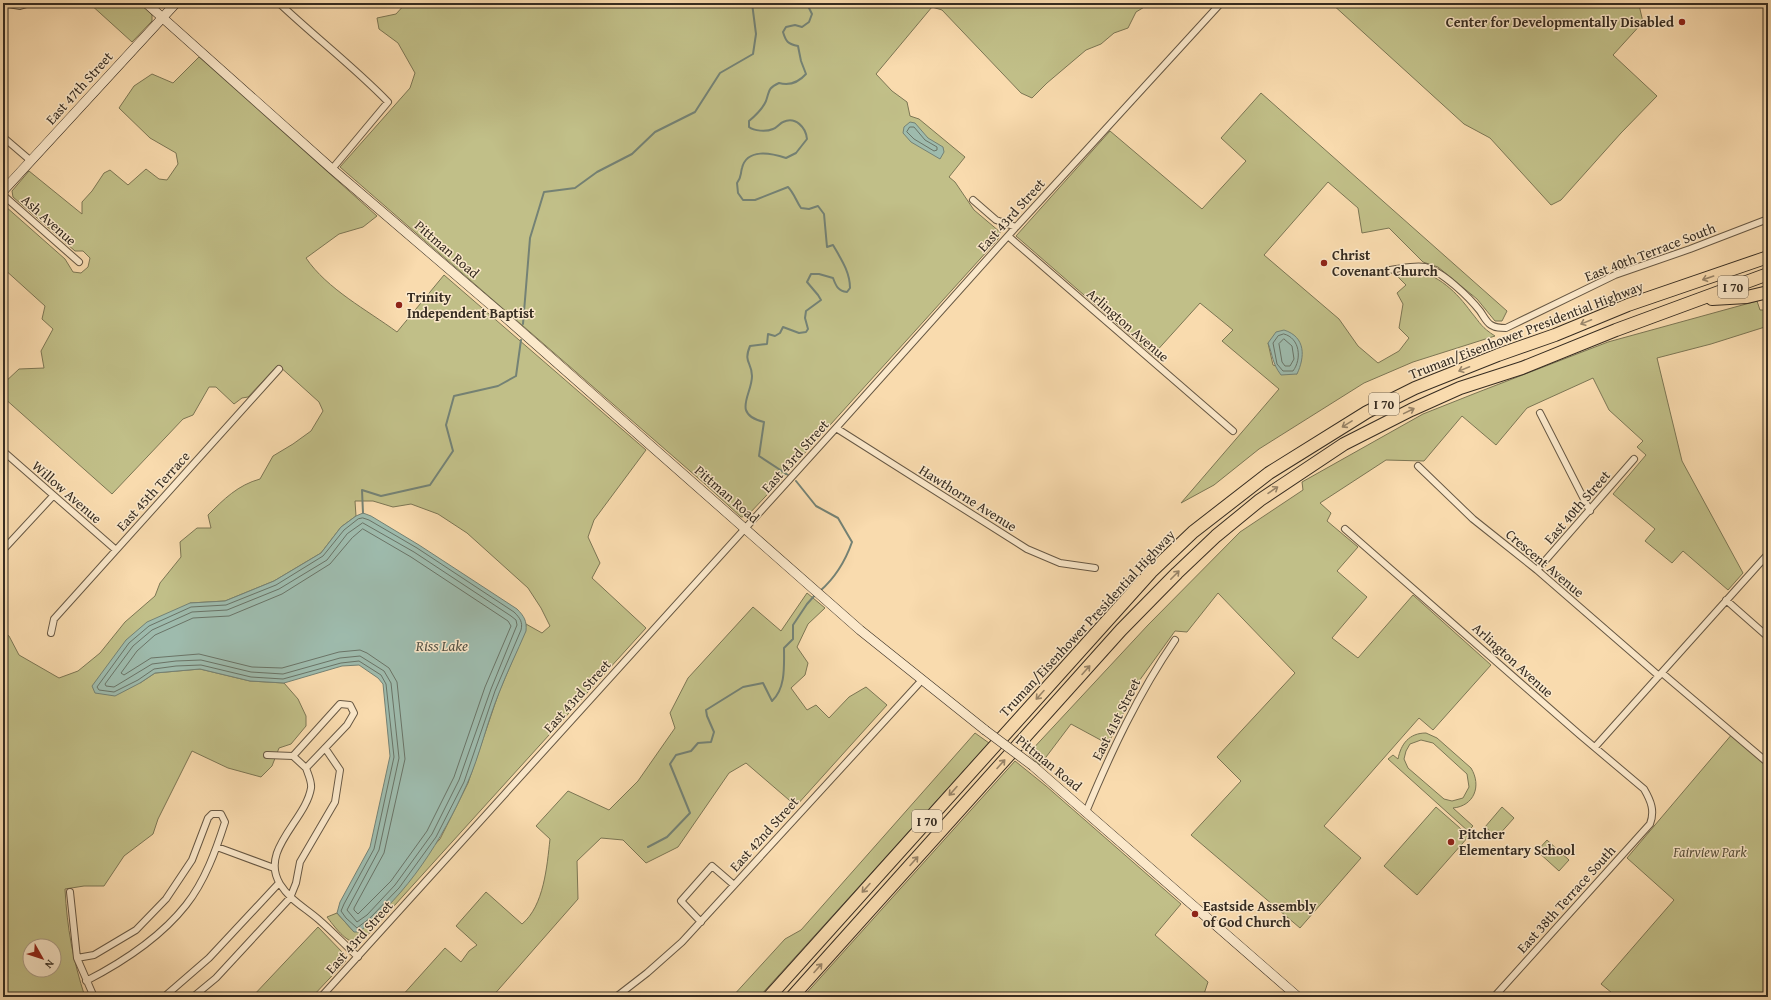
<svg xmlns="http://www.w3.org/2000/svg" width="1771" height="1000" font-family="'Gentium Book Plus',serif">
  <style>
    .green { fill: #c1bf88; stroke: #7c7654; fill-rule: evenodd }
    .water { fill: #9ebbad; stroke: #748275 }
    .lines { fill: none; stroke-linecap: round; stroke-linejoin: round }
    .shore { stroke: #6a7467; stroke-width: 1 }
    .stream { stroke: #748275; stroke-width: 2 }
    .street-casing { stroke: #675844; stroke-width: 8 }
    .secondary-casing { stroke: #362c21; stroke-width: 10 }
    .highway-casing { stroke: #362c21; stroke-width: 14 }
    .street { stroke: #fbe8ca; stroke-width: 6 }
    .secondary { stroke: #fbe8ca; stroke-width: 9 }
    .highway { stroke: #f9dbae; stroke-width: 12 }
    .secondary-bridge-casing { stroke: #362c21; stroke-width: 10; stroke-linecap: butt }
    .secondary-bridge { stroke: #fbe8ca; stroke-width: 9 }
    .oneway { stroke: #988468 }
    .poi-dot { fill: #8f2418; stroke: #fbe8ca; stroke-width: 1.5 }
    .labels { text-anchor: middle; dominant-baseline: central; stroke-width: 3; stroke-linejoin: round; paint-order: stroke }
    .shield { fill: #fbe8ca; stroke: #716454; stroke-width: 1 }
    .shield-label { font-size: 13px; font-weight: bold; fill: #362c21 }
    .poi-label { font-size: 14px; font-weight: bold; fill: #362c21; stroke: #fbe8ca; text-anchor: start }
    .street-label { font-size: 14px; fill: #362c21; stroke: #fbe8ca }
    .park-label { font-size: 14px; font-style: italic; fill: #59513b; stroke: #fbe8ca }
    .water-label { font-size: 15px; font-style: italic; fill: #505044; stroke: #fbe8ca }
  </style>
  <rect width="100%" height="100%" fill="#f9dbae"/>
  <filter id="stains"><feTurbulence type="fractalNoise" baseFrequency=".005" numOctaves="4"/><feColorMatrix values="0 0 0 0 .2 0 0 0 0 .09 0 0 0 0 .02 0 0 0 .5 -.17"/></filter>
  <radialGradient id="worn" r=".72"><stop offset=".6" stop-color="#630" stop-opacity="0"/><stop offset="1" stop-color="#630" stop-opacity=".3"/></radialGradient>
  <path class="green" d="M89 3H140L152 14V21L132 42Z
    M406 3H1151L1136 12 1128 28 1114 33 1101 44 1086 50 1047 83 1032 98 1021 93 942 10 932 7 876 74 892 91 907 102 910 116 919 119 965 157 949 177 955 182 974 210 1000 232 999 238 765 497 747 516 741 517 705 484 340 167 410 88 415 73 398 43 379 29 377 18 396 14Z
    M1331 3H1645L1639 5 1643 22 1613 55 1657 96 1621 133 1561 200 1551 205 1490 138 1464 124Z
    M199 57 377 216 363 227 339 234 306 258C327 289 367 310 397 332L444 275 646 450 594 520 588 537 600 563 592 578 646 628 365 938 358 943C346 943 334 926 327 917L337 913 354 932 440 839 468 783 499 692 525 631 526 624 542 633 550 626 541 608 528 588 467 533 438 514 411 504 393 507 373 501H355L356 516 341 527 321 553 274 581 225 601 190 603 140 683 155 673 200 669 250 681 284 683 298 699 306 716V726L291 744 279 748 272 766 261 777 228 768 192 751 158 819 153 834 124 856 104 886H84L65 889C67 928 73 960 85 997H3V632L9 636 19 655 59 678 78 671 100 653 125 622 155 596 160 583 181 557 180 542 197 528H211L208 515C224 499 238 485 260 479L273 456 293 444 311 431 323 411 319 402 278 365 248 397 242 398 234 404 216 387H209L193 415 183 419 112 494 3 397V384L19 369 44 368 41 351 53 329 42 319 45 306 3 268V206H5L65 259 73 272 81 273 88 267 90 258 83 251H75L13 197 12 191 29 171 82 214V202L92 191 104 173 110 170 128 185 146 169 159 179 167 180 178 164 176 153 150 138 119 108 134 86 152 74 173 83ZM30 946H54V970H30Z
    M1261 93 1507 311 1502 321H1495L1477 299 1438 267 1423 262 1389 228 1362 233 1358 208 1328 182 1264 255 1339 319 1358 346 1378 363 1399 351 1409 338 1399 328 1403 304 1397 293 1406 285 1396 275C1402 274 1408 272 1414 272 1437 272 1458 294 1471 312 1481 324 1481 327 1495 336L1413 362 1364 383 1259 449 1214 485 1181 503 1279 389 1222 341 1233 330 1200 303 1153 355 1016 236 1110 131 1202 209 1246 161 1221 138ZM1268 343 1297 374 1273 365Z
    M1757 301 1760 310H1768V326L1711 344 1657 358 1682 461 1743 573 1728 590 1683 551 1672 563 1645 541 1655 529 1613 494 1646 455 1637 447 1643 441 1609 410 1593 378 1527 408 1496 445 1462 416 1424 461 1386 460 1320 503 1331 513 1327 521 1358 547 1337 571 1367 597 1332 638 1358 658 1413 595 1491 665 1433 730 1419 718 1324 826 1361 858 1300 928 1191 835 1241 781 1217 757 1295 673 1218 593 1187 632 1175 631 1139 681 1108 744 1071 724 1040 765 1028 754 1148 625 1240 532 1303 490 1302 482 1423 414 1476 393 1608 342Z
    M807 593 825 608 808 624 797 647 808 663 805 675 791 688 807 710 816 705 829 718 849 697 866 687 887 705 796 806 746 763 729 773 678 847 646 863 623 840 601 838 577 861 578 899 492 997H401L445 948 461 962 469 951 477 945 456 926 486 892 522 924C544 906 547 866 550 839L536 826 568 791 609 810 638 781 675 728 670 713 688 678 753 607 781 631Z
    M975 733 989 743 759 997H732L785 939 801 930Z
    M1426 733 1437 738 1471 768C1482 786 1474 806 1453 808L1473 826 1468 831 1388 759 1393 755 1398 759C1401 744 1409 733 1426 733ZM1421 740 1433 743 1467 774 1469 787 1463 798 1452 801 1444 799 1408 768 1404 759 1406 751 1410 744Z
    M1733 733 1768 763V997H1617L1601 984 1674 900 1627 858Z
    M1015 761 1046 786 1181 904 1155 935 1208 982 1203 997H803Z
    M1436 807 1469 836 1417 895 1384 866Z
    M1502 807 1514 818 1497 837 1485 827Z
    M1547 840 1569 860 1559 871 1537 851Z
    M318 927 344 954 345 962 312 997H252Z"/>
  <path class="water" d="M910 122 915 123 928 138 943 147 944 152 940 159 911 142 903 133 904 127Z
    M1284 330C1306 337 1305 357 1297 374L1281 375C1272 363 1273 356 1268 343L1276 332Z
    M363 513 371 516 419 545 517 609C524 616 527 621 526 631 517 652 507 672 499 693 487 722 480 755 467 784 442 840 408 894 359 932H354L337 913 340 902 370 847 390 756 383 684 378 678 359 665 342 666 284 683 250 681 200 669 155 673 140 683 115 696 95 693 92 686 126 640 147 622 190 603 225 601 274 581 321 553 341 527 356 516Z"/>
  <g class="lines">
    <path class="shore" d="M910 127H914L925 140 937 147V150L934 151 914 139 907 132Z
      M1284 334C1300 338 1302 359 1293 371H1283L1277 364 1273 343 1278 336Z
      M1284 339 1292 346 1294 359 1290 366H1285L1282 362 1279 344Z
      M363 518 369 520 417 548 514 612C520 618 523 622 521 630L495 691 464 782 436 837 399 888 370 918 357 928 346 918 341 911 344 904 374 849 394 757 386 684 381 675 359 661 341 663 283 679 251 677 201 665 176 666 154 669 138 680 114 692 99 690 97 687 129 643 149 626 191 607 226 605 276 585 323 556 344 530 358 519Z
      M363 523 414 552 511 616 516 620 517 625 491 689 459 780 432 834 395 885 367 915 357 922 347 910 379 850 399 758 391 683 384 671 360 656 340 658 283 674 251 672 201 660 176 661 152 664 114 687 106 686 105 684 133 646 152 630 192 612 227 610 279 589 327 560 347 534Z
      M363 529 411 557 508 621 511 626 485 687 454 777 427 831 391 881 358 914 354 910V908L384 853 405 759 397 682 389 668 367 653 360 650 339 652 282 668 252 667 199 654 151 658 124 675 121 673 137 651 155 635 193 618 229 616 282 594 330 564 352 538Z"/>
    <path class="stream" d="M523 324 530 238 544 192 575 188 597 172 632 154 655 132 695 112 720 73 753 54 756 34 752 3
      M788 475 759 456 764 422C731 414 752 395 752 376 752 362 743 363 750 346L767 344 768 334 775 336 780 333 783 327 799 333 806 332 808 329 805 318 806 311 821 300 818 295 807 282 811 274H819L833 278C836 286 838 291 847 292L850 288C850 272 841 259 833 245L827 247 824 214 818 206 809 209 801 208C796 201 794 193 788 187L755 200H743L738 193 737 183C742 176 740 175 742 168 747 148 771 153 786 158L796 153 807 139C806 128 796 116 783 122 780 123 777 128 773 129 766 132 754 131 749 127V121C755 116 763 108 766 101 770 90 767 89 779 83 790 86 798 83 806 74L801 61 798 46C788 44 786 42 783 32L786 27 795 25 802 27 809 22 812 14 808 6 801 3
      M796 481 816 506 838 518 852 542C845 562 836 577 820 591
      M363 513 362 490 381 496 430 485 453 451 446 425 454 396 498 386 516 376 521 340
      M648 847 667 837 690 813 670 764 676 755 691 751 698 743 711 742 714 732 707 716 706 710 743 687 763 683 772 701C786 688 784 665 784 648L793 639V625L807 604 815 595"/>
    <g class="street-casing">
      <path id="street" d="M3 3 20 6 30 3
        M279 3C315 37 354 67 388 102L332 169
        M3 137 31 161
        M3 195 79 262
        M973 200 996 220 1016 227
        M1008 236 1233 431
        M1388 270C1400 269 1413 265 1425 267 1442 271 1469 297 1480 311 1483 315 1486 322 1491 325 1496 328 1500 328 1506 328L1615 275 1690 249 1768 219
        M1540 413 1590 511
        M836 428 1027 549 1060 563 1095 568
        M3 451 116 550
        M1418 466 1473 519 1537 570 1659 676
        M1345 529 1580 735 1644 789C1651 801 1655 811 1650 824L1494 997
        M3 550 53 496
        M1537 570 1634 459
        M1726 600 1768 637
        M51 633 54 619 279 369
        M1662 673 1768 763
        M1595 747 1768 554
        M267 755 293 756 306 768
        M293 756 340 704 350 705 354 713 347 725 306 768C308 774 312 782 311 788 306 820 259 850 280 884 290 900 304 907 318 919 332 931 344 944 358 957
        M1086 812C1111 752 1138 694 1175 640
        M217 847 274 868
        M70 892 77 958 94 997
        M701 922 681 901 712 866 734 885
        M77 958 94 955 136 930 166 899 192 860 208 818 212 814H221L225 822C216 850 205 881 186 905 160 938 123 962 86 981
        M164 997 209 958 279 883
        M193 997 216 978 290 898 296 883 300 862 335 802 340 770 325 748
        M321 997 836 428 1016 227 1221 3
        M616 997 647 973 682 942 922 680"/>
    </g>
    <g class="secondary-casing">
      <path id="secondary" d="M146 3 332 169 498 311 860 630 985 730
        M3 191 176 3
        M1033 766 1298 997"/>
    </g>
    <g class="highway-casing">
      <path id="highway" d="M1712 299 1747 297 1768 292
        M769 997 1151 572 1193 532 1269 473 1367 412 1415 388 1498 355 1555 335 1628 305 1768 257
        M792 997 1121 630 1177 573 1216 536 1260 500 1344 444 1411 410 1460 388 1522 368 1616 330 1768 274"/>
    </g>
    <use href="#street" class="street"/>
    <use href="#secondary" class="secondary"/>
    <use href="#highway" class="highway"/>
    <g class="secondary-bridge-casing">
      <path id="secondary-bridge" d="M985 730 1033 766"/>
    </g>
    <use href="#secondary-bridge" class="secondary-bridge"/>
  </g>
  <defs><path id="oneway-shaft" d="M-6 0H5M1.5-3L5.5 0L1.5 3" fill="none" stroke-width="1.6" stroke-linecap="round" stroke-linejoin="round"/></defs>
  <g class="oneway">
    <use href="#oneway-shaft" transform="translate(1708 278) rotate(161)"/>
    <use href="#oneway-shaft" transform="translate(1586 322) rotate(158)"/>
    <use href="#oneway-shaft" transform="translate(1464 369) rotate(158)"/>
    <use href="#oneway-shaft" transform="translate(1409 411) rotate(-26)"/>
    <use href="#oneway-shaft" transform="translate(1347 424) rotate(148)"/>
    <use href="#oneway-shaft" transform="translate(1273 490) rotate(-34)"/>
    <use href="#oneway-shaft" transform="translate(1175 575) rotate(-45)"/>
    <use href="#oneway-shaft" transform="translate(1086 670) rotate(-48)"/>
    <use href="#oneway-shaft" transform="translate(1040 695) rotate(132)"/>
    <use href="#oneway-shaft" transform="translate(1001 764) rotate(-48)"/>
    <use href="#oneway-shaft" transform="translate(953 791) rotate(132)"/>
    <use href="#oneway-shaft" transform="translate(914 861) rotate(-48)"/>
    <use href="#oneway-shaft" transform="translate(866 888) rotate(132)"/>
    <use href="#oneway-shaft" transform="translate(818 968) rotate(-48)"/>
  </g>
  <g class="poi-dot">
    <circle cx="1682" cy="22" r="4"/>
    <circle cx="1324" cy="263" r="4"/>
    <circle cx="399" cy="305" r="4"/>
    <circle cx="1451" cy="842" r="4"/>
    <circle cx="1195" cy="914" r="4"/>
  </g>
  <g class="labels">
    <g class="shield">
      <rect x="1718" y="276" width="30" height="22" rx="3"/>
      <rect x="1369" y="393" width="30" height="22" rx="3"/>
      <rect x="912" y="810" width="30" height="22" rx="3"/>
    </g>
    <g class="shield-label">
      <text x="1733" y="287">I 70</text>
      <text x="1384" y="404">I 70</text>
      <text x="927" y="821">I 70</text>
    </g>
    <g class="poi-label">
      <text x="1674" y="22" text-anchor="end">Center for Developmentally Disabled</text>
      <text x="1332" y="255">Christ<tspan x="1332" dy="16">Covenant Church</tspan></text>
      <text x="407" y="297">Trinity<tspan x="407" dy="16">Independent Baptist</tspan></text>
      <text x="1459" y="834">Pitcher<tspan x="1459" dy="16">Elementary School</tspan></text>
      <text x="1203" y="906">Eastside Assembly<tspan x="1203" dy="16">of God Church</tspan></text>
    </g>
    <g class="street-label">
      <text transform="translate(79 88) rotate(-48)">East 47th Street</text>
      <text transform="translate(1011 215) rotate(-48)">East 43rd Street</text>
      <text transform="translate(49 220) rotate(42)">Ash Avenue</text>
      <text transform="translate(447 249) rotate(41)">Pittman Road</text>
      <text transform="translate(1650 252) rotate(-21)">East 40th Terrace South</text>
      <text transform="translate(1128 325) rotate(41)">Arlington Avenue</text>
      <text transform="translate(1526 330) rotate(-21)">Truman/Eisenhower Presidential Highway</text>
      <text transform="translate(795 456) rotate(-48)">East 43rd Street</text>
      <text transform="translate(153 491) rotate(-48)">East 45th Terrace</text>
      <text transform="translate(67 492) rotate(41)">Willow Avenue</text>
      <text transform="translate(727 494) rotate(41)">Pittman Road</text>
      <text transform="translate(968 498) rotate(32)">Hawthorne Avenue</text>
      <text transform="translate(1577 507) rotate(-49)">East 40th Street</text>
      <text transform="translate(1545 563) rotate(40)">Crescent Avenue</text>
      <text transform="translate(1087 623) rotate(-47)">Truman/Eisenhower Presidential Highway</text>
      <text transform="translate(1513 660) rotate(42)">Arlington Avenue</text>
      <text transform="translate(577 696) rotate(-48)">East 43rd Street</text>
      <text transform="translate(1116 719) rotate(-63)">East 41st Street</text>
      <text transform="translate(1049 763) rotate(39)">Pittman Road</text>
      <text transform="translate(764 834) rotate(-48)">East 42nd Street</text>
      <text transform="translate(1566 899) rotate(-48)">East 38th Terrace South</text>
      <text transform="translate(359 937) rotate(-48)">East 43rd Street</text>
    </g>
    <g class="park-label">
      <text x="1710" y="852">Fairview Park</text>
    </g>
    <g class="water-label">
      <text x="442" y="645">Riss Lake</text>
    </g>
  </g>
  <rect width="1771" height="1000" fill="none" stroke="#f9dbae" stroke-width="16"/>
  <rect x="4" y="4" width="1763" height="992" fill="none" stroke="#362c21" stroke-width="2"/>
  <rect x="8" y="8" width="1755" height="984" fill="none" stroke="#362c21"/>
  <g transform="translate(42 958) rotate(129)"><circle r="19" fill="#fbe8ca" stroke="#ac9d86"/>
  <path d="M0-3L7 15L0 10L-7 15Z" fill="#8f2418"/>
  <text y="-6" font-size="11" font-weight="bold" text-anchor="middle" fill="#362c21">N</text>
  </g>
  <rect width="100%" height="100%" filter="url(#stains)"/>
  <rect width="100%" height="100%" fill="url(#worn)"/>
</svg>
